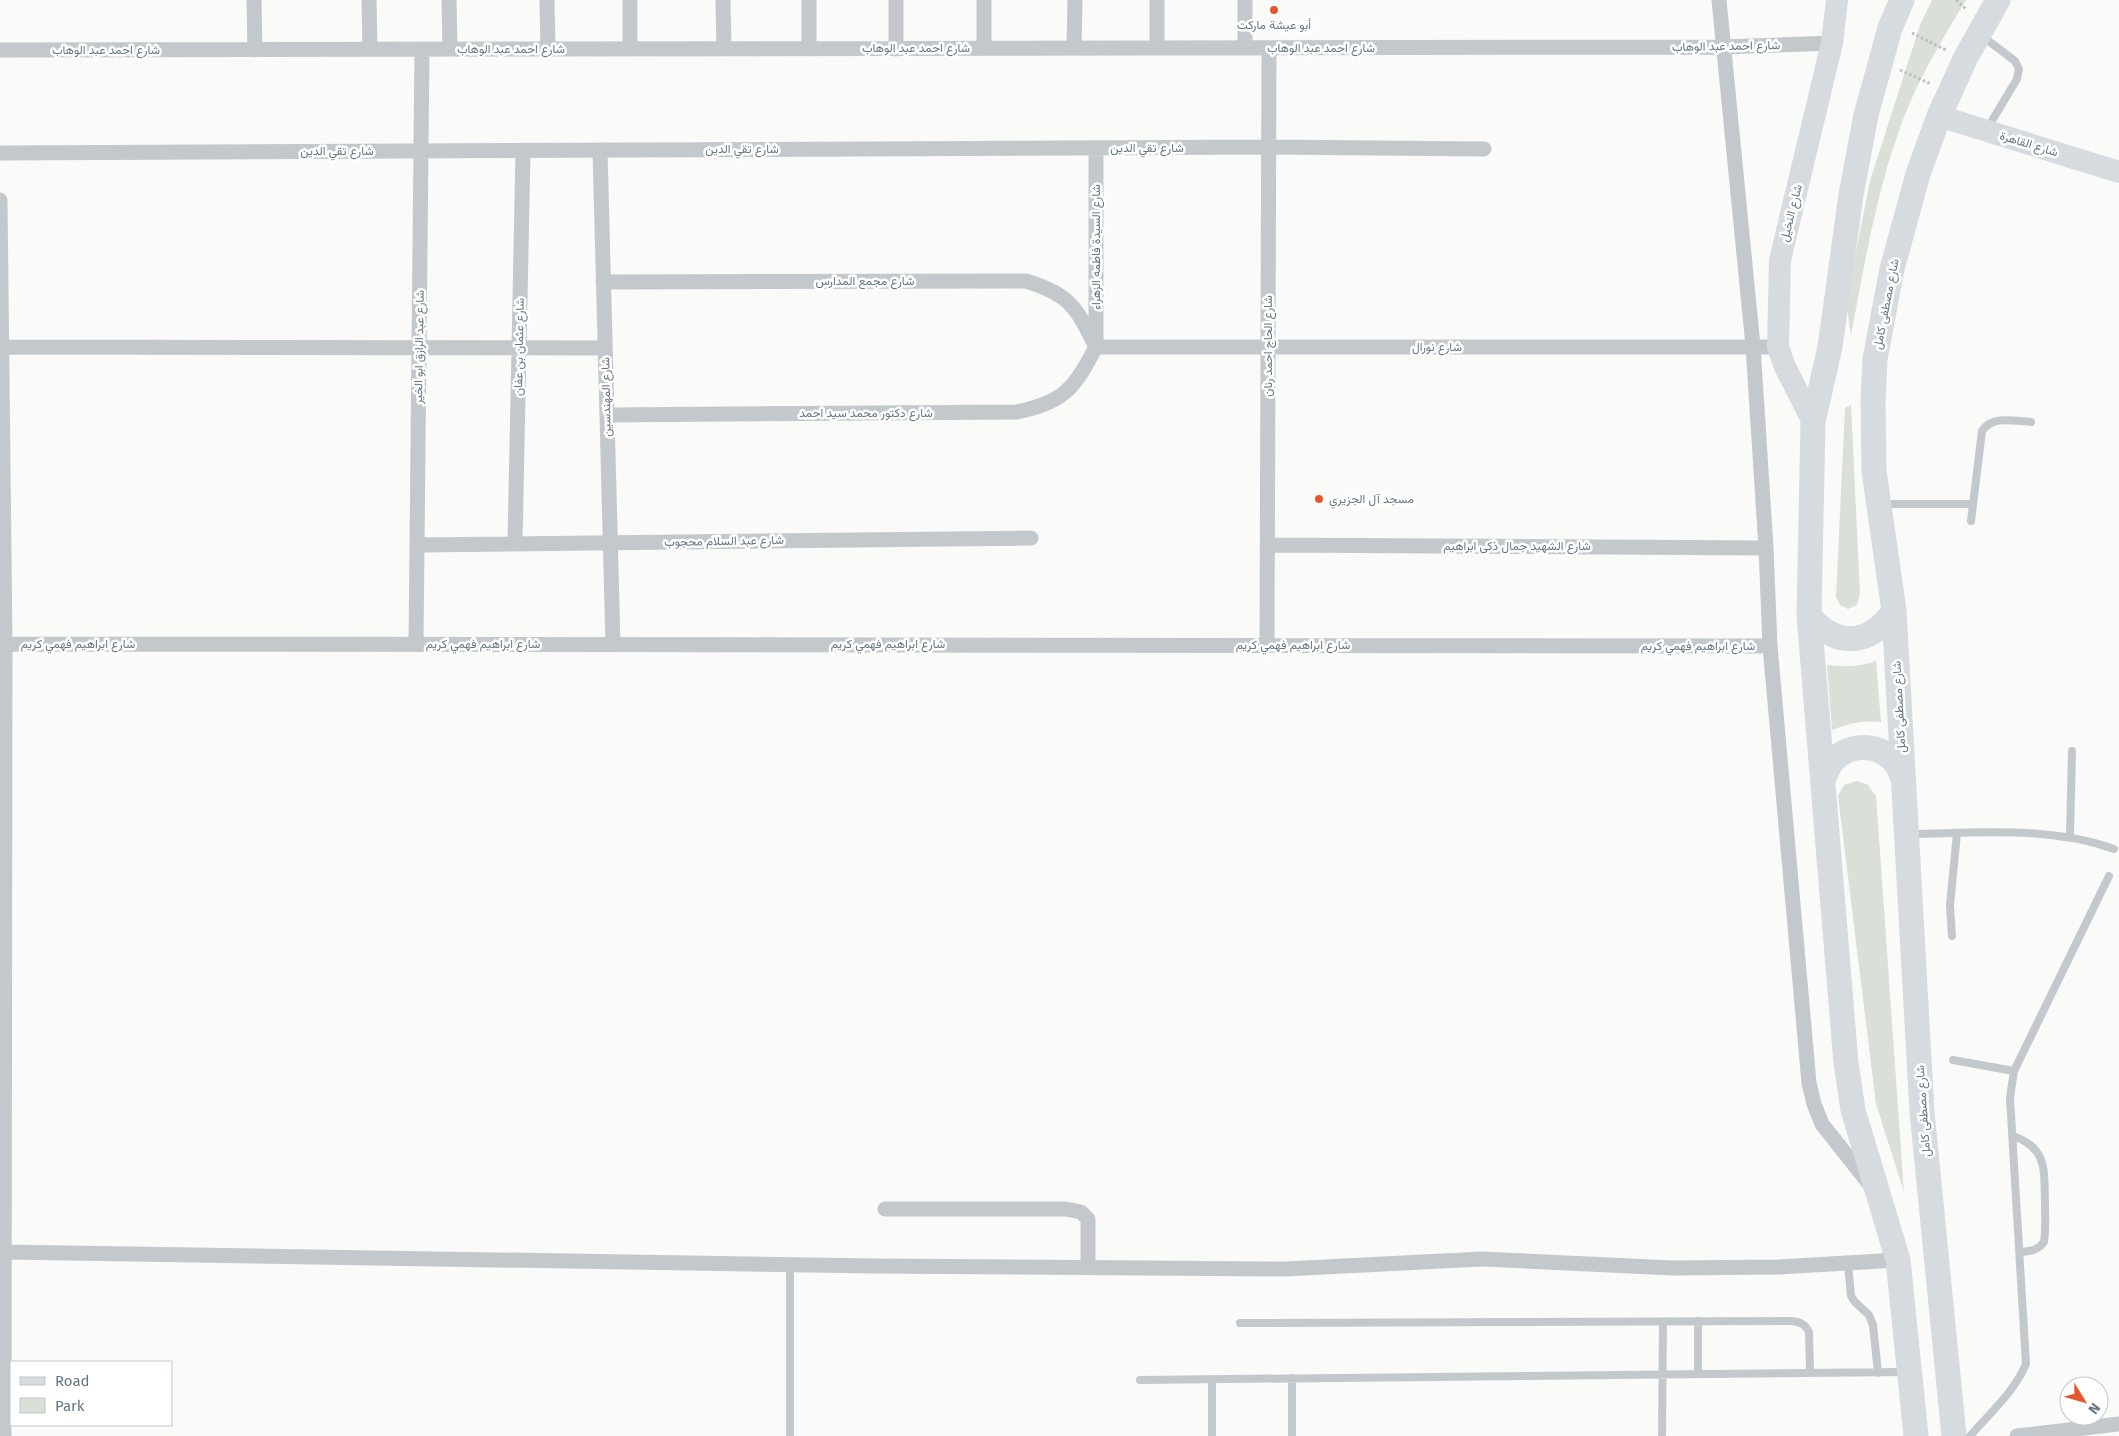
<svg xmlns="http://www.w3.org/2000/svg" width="2119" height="1436" font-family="'Fira Sans',Vazirmatn,sans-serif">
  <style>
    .green { fill: #dadfd7 }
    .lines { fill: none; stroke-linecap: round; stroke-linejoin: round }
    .path { stroke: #bbbfc2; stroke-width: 3; stroke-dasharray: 2.5 2.5; stroke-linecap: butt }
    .lane { stroke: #c3c8cc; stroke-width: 8 }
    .street { stroke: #c3c8cc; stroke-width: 15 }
    .secondary { stroke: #d6dbdf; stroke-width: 22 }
    .primary { stroke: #d6dbdf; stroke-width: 25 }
    .poi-dot { fill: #e4572e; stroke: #fff; stroke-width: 2 }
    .labels { text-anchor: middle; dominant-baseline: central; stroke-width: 5; stroke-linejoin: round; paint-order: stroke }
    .poi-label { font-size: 12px; fill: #657683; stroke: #fff }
    .street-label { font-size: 12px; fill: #657683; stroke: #fff }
  </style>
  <rect width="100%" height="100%" fill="#fafaf8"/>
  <path class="green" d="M1932 0H1966C1943 38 1920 76 1904 117 1877 187 1865 262 1851 335L1846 302 1870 181 1920 25Z
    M1851 405 1860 594 1857 605 1848 609 1840 605 1836 597 1845 408Z
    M1876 661 1881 722C1863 720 1849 723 1832 730L1827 665C1845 667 1859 667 1876 661Z
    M1857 781 1868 785 1876 796 1904 1192 1876 1104 1838 796 1844 785Z"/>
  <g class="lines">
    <path class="path" d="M1956 0 1967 10
      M1912 33 1946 50
      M1900 70 1931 84"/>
    <path class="lane" d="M1982 36 2015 61 2019 69 2017 79 1987 129
      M1883 504H1973
      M1971 521 1982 431C1993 415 2013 421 2031 422
      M1911 834C1979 833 2049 826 2114 849
      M2070 836 2072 751
      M1952 936 1950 905 1957 833
      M1953 1060 2014 1071
      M2013 1136C2048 1148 2044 1171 2045 1203 2045 1216 2046 1229 2044 1242 2037 1251 2031 1251 2020 1252
      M1848 1263 1851 1296 1855 1302 1869 1315 1873 1325 1878 1373
      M790 1264V1436
      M1698 1321V1374
      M1240 1323 1792 1321C1800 1322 1805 1324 1809 1332L1810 1373
      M1140 1380 1907 1372
      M1212 1436V1379
      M1292 1436V1378
      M1662 1436 1663 1322
      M1970 1436C1990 1413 2014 1392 2026 1364L2010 1098 2014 1071 2109 876"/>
    <path class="street" d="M254 0 255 50
      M369 0 370 49
      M449 0 450 49
      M547 0 548 49
      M630 0V49
      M723 0 724 49
      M896 0V49
      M1719 0 1753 346 1766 548 1770 646 1809 1083 1814 1104 1822 1124 1871 1186
      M984 48V0
      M1074 48 1075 0
      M1157 48V0
      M1245 48V0
      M809 49V0
      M0 50 1723 47 1832 43
      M600 150 613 644
      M0 153 1269 147 1484 149
      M0 200 5 644 4 1436
      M603 282 1026 281C1068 294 1075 305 1094 343
      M2 347 605 348
      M1096 347H1778
      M607 415 1017 412C1065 402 1074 388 1096 347V148
      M515 544 523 151
      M417 545 1031 538
      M1267 545 1766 548
      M0 644 1770 646
      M416 644 422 49
      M1267 645 1269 48
      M885 1209H1066L1081 1212 1088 1219V1266
      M4 1252 875 1266 1285 1269 1482 1259 1673 1268 1779 1267 1898 1260
      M2017 1436 2119 1424"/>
    <path class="secondary" d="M1939 116 2119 172
      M1813 422 1785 367 1778 347 1780 260 1832 43 1837 0"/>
    <path class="primary" d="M1902 0 1890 28 1866 115 1851 195 1830 347 1813 422 1809 616 1846 1063 1853 1110 1898 1260 1916 1436
      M1809 616C1837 648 1869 646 1894 611
      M1823 780C1826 775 1828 767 1832 762 1848 743 1877 743 1894 761 1898 766 1901 773 1903 779
      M1954 1436 1922 1112 1894 611 1874 471 1873 401 1875 359 1892 269 1918 174 1939 116 1965 59 1998 0"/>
  </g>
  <g class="poi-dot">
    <circle cx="1274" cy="10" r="5"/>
    <circle cx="1319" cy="499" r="5"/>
  </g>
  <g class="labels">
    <g class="poi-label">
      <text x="1274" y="25">أبو عيشة ماركت</text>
      <text x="1329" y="499" text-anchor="start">مسجد آل الجزيري</text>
    </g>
    <g class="street-label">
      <text transform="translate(1726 46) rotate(-1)">شارع احمد عبد الوهاب</text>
      <text x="916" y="48">شارع احمد عبد الوهاب</text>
      <text x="1321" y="48">شارع احمد عبد الوهاب</text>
      <text x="511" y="49">شارع احمد عبد الوهاب</text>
      <text x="106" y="50">شارع احمد عبد الوهاب</text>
      <text transform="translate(2029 144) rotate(17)">شارع القاهرة</text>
      <text x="1147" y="148">شارع تقي الدين</text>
      <text x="742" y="149">شارع تقي الدين</text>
      <text x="337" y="151">شارع تقي الدين</text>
      <text transform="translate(1791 213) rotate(-76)">شارع النخيل</text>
      <text transform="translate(1096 247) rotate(-90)">شارع السيدة فاطمه الزهراء</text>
      <text x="865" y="281">شارع مجمع المدارس</text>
      <text transform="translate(1886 304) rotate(-79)">شارع مصطفى كامل</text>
      <text transform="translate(1268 346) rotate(-90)">شارع الحاج احمد رنان</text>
      <text transform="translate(419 347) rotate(-89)">شارع عبد الرازق ابو الخير</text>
      <text transform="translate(519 347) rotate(-89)">شارع عثمان بن عفان</text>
      <text x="1437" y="347">شارع نورال</text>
      <text transform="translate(606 397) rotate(-91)">شارع المهندسين</text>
      <text x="866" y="413">شارع دكتور محمد سيد احمد</text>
      <text transform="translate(724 541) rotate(-1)">شارع عبد السلام محجوب</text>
      <text x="1517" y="546">شارع الشهيد جمال ذكى ابراهيم</text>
      <text x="78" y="644">شارع ابراهيم فهمي كريم</text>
      <text x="483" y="644">شارع ابراهيم فهمي كريم</text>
      <text x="888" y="644">شارع ابراهيم فهمي كريم</text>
      <text x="1293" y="645">شارع ابراهيم فهمي كريم</text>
      <text x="1698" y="646">شارع ابراهيم فهمي كريم</text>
      <text transform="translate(1899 707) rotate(-93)">شارع مصطفى كامل</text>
      <text transform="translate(1923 1111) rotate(-94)">شارع مصطفى كامل</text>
    </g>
  </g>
  <rect x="10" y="1361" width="162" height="65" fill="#ffffff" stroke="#c1c8cd"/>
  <rect x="20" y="1377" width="25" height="8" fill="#d6dbdf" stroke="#c1c8cd"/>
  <text x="55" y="1386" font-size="15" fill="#657683">Road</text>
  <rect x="20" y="1398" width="25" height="15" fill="#dadfd7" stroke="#c1c8cd"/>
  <text x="55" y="1411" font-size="15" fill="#657683">Park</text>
  <g transform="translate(2084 1401) rotate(127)"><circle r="24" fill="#ffffff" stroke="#c1c8cd"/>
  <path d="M0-4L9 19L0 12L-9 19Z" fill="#e4572e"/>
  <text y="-8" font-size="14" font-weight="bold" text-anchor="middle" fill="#657683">N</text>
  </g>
</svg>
